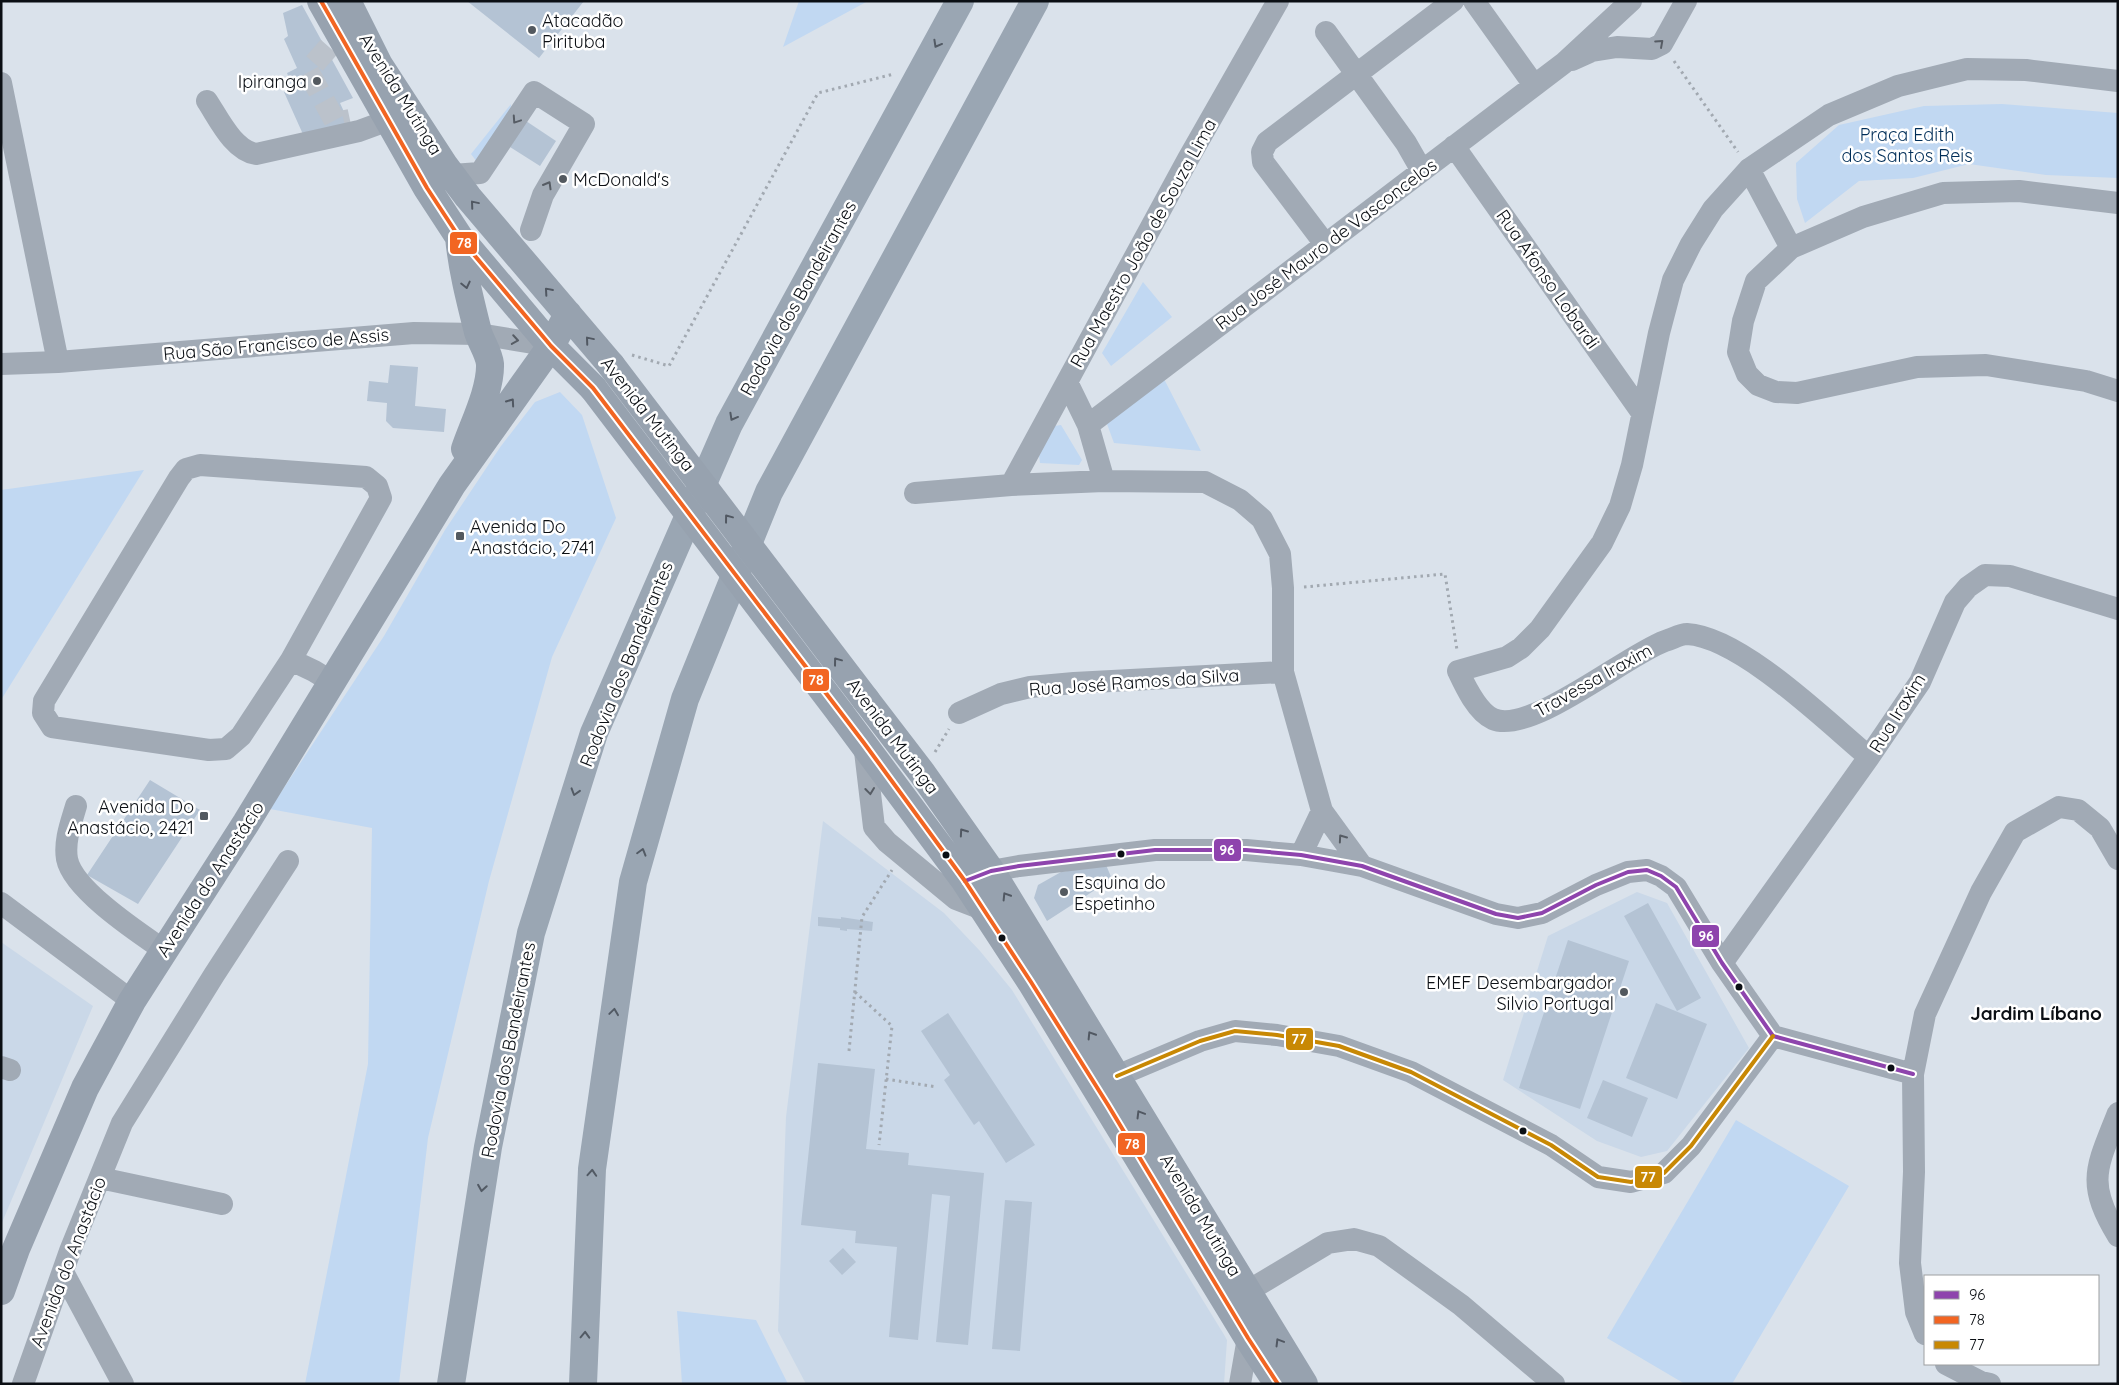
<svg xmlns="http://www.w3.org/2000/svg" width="2119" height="1385" font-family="Quicksand,sans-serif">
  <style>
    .built { fill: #cad8e8 }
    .green { fill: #c1d8f2 }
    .building { fill: #b4c3d4 }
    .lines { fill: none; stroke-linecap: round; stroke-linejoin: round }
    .minor-tunnel { stroke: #bbc2cb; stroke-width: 22; stroke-dasharray: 22 11; stroke-linecap: butt }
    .path { stroke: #a2a9b1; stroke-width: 3; stroke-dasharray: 2.5 4; stroke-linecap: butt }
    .minor { stroke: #a1aab5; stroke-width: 22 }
    .major { stroke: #97a2af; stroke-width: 28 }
    .highway { stroke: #9aa6b3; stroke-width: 28 }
    .major-bridge { stroke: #97a2af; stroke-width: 28 }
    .bus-1-casing { stroke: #fff; stroke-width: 8 }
    .bus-2-casing { stroke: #fff; stroke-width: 8 }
    .bus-3-casing { stroke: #fff; stroke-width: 8 }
    .bus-1 { stroke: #8e44ad; stroke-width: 4 }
    .bus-2 { stroke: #f26522; stroke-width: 4 }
    .bus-3 { stroke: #c88804; stroke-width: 4 }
    .oneway { stroke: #565c64 }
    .oneway2 { stroke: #525a64 }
    .oneway3 { stroke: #515862 }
    .poi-dot { fill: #53595f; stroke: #fff; stroke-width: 2 }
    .bus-dot { fill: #0b0f14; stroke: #fff; stroke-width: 2 }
    .labels { text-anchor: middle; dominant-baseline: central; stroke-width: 5; stroke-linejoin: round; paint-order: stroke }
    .poi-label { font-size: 18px; fill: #0b0f14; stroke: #fff; text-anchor: start }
    .street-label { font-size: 18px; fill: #0b0f14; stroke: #fff }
    .park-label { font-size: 18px; fill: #002e58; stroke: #fff }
    .neighbourhood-label { font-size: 19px; font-weight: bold; fill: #0b0f14; stroke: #fff }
    .line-badge { stroke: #fff; stroke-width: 2 }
    .badge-label { font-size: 14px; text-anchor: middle; font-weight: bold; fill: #fff }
  </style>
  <rect width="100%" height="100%" fill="#dae2eb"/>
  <path class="built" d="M823 821 944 913 980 951 1012 990 1223 1333 1227 1340 1224 1384H806L778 1331 786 1117Z
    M1637 892 1667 903 1749 1048 1667 1151 1641 1157 1597 1141 1503 1080 1548 936Z
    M1 942 93 1006 1 1225Z"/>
  <path class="green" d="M799 1H868L783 47Z
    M511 104 510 118 477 162 471 154Z
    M2002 104 2118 113V178L2046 175 1969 164 1913 178 1859 181 1805 223 1797 199 1796 163 1839 125 1924 106Z
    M1143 282 1172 317 1111 366 1102 353Z
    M1164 379 1201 451 1114 443 1107 424Z
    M560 392 582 415 616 518 552 657 489 881 428 1138 399 1384H305L368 1064 372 828 270 809 384 636 445 530 501 446 535 402Z
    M1061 425 1082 460 1079 465 1040 463 1039 455 1054 426Z
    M144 470 1 700V490Z
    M1736 1120 1849 1186 1732 1384H1685L1607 1338Z
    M677 1311 756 1320 788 1384H682Z"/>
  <path class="building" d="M467 1H584L539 58Z
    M302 5 353 98 340 103 351 127 306 141 284 92 293 89 287 73 297 68 284 39 288 36 283 13Z
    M526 121 556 141 540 166 510 147Z
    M390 365 418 367 415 406 446 409 444 432 393 428 386 421 387 403 367 401 369 381 388 383Z
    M150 780 200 810 138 904 87 875Z
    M1106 865 1112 879 1047 921 1034 898 1038 885 1061 872Z
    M1648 903 1701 998 1677 1011 1624 916Z
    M818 917 841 919V917L873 922 872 931 847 929V931L840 930V928L818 926Z
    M1568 940 1629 961 1580 1109 1519 1088Z
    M1656 1003 1707 1024 1677 1099 1626 1078Z
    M948 1013 1035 1145 1006 1163 979 1121 974 1125 944 1080 950 1075 921 1031Z
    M818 1063 875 1069 866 1149 909 1153 908 1165 984 1173 968 1345 936 1342 950 1196 932 1194 918 1340 889 1337 897 1247 855 1243 856 1231 801 1225Z
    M1603 1080 1648 1098 1632 1137 1587 1118Z
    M1005 1200 1032 1202 1020 1351 992 1349Z
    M843 1248 856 1262 842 1275 829 1261Z"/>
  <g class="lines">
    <path class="minor-tunnel" d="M329 47 308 71 336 123 350 120"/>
    <path class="path" d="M1674 61 1738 152
      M632 355 669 366 818 93 894 74
      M1304 587 1445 574 1457 650
      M935 752 949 729
      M855 992 892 1026 879 1145
      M849 1051 862 917 892 870
      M886 1079 937 1087"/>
    <path class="minor" d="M1474 1 1534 85
      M1326 32 1406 143 1422 171
      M1572 60 1592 51 1617 47 1652 49 1662 44 1686 1
      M1 83 58 362
      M207 101C219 119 233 150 256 154L359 131 389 120
      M1454 146 1642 413
      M1749 169 1791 248
      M452 175 480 173 534 92 584 124 543 195 531 230
      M2118 203 2019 191 1943 193 1863 217 1791 248 1756 281 1743 321 1738 352 1747 374 1758 385 1776 392 1797 393 1917 367 1986 365 2086 381 2118 391
      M1325 244 1263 162 1262 152 1267 142 1453 1
      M1 364 58 362 414 333 479 334 551 346
      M1067 382 1088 425 1104 481
      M1088 425 1564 63 1631 1
      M200 465 366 477 377 486 381 498 291 660 241 736 226 749 209 750 52 727 43 713 44 701 179 478 186 469Z
      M1011 485 1188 159 1278 1
      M915 493 1011 485 1104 481 1205 482 1240 500 1262 519 1280 554 1283 588V672L1322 811 1362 866
      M291 660 314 671 332 682
      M959 713 1001 694 1030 687 1074 683 1283 672
      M864 743 874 827 887 842 956 899 982 909
      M1869 757C1827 722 1741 637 1687 634 1680 634 1672 639 1665 641 1626 655 1531 735 1493 719 1477 712 1465 686 1458 671L1507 657 1521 648 1540 629 1602 543 1620 506 1632 465 1659 333 1673 280 1691 244 1713 209 1749 169 1829 115 1898 86 1967 69 2026 70 2118 81
      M76 806C71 823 64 841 67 859 73 890 139 933 165 951
      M1301 855 1322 811
      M977 877 991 871 1019 866 1155 850H1246L1301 855 1362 866 1496 914 1518 918 1542 913 1596 885 1628 872 1647 870 1661 876 1676 887 1722 963 1773 1036 1913 1074
      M1 903 132 1001
      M1722 963 1869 757 1920 682 1955 602 1968 587 1985 575 2010 576 2118 609
      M1 1067 10 1070
      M1103 1068 1117 1076 1200 1041 1235 1031 1277 1035 1339 1046 1411 1072 1551 1145 1598 1177 1631 1182 1664 1173 1691 1146 1773 1036
      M2118 1113C2097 1167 2085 1182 2118 1236
      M100 1178 222 1204
      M63 1272 123 1384
      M1925 1334 1916 1312 1910 1263 1914 1172 1913 1074 1925 1014 1981 892 2015 832 2059 807 2078 810 2100 828 2118 859
      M1946 1364 1981 1382 1990 1384
      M23 1384 70 1251 122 1123 214 975 288 861
      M1240 1384 1248 1338V1291L1328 1243 1354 1239 1379 1246 1461 1305 1554 1384"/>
    <path class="major" d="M321 1 427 188 459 237 551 346 593 388
      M347 1 379 65 444 165 468 197 611 365
      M459 237C462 269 470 300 478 332 481 342 489 353 490 364 491 390 473 425 465 449
      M866 700 922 773 991 871 1304 1384
      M841 714 965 881 1031 982 1248 1338 1278 1384
      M1 1291 16 1249 85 1088 132 1001 246 823 452 485 551 346 568 314"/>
    <path class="highway" d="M451 1384 488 1147 531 933 594 733 729 424 960 1
      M583 1384 592 1169 633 882 685 699 769 492 1035 1"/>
    <path class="major-bridge" d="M611 365 866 700
      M593 388 841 714"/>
    <g class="bus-1-casing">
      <path id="bus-1" d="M965 881 991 871 1019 866 1155 850H1246L1301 855 1362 866 1496 914 1518 918 1542 913 1596 885 1628 872 1647 870 1661 876 1676 887 1722 963 1773 1036 1913 1074"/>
    </g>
    <g class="bus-2-casing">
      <path id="bus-2" d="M321 1 427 188 459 237 551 346 593 388 864 743 965 881 1031 982 1108 1105 1248 1338 1278 1384"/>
    </g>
    <g class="bus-3-casing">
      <path id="bus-3" d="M1117 1076 1200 1041 1235 1031 1277 1035 1339 1046 1411 1072 1551 1145 1598 1177 1631 1182 1664 1173 1691 1146 1773 1036"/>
    </g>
    <use href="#bus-1" class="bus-1"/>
    <use href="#bus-2" class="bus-2"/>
    <use href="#bus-3" class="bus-3"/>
  </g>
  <defs><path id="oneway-chevron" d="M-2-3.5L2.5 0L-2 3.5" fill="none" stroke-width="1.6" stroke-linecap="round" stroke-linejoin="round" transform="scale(1.25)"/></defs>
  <g class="oneway">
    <use href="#oneway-chevron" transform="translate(1660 43) rotate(-42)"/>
    <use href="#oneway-chevron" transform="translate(516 120) rotate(124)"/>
    <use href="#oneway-chevron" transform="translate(548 185) rotate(-60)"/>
    <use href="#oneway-chevron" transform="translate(515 340) rotate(9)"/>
    <use href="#oneway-chevron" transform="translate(870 791) rotate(83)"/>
    <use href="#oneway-chevron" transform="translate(1342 838) rotate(-125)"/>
  </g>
  <g class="oneway2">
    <use href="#oneway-chevron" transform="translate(937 44) rotate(119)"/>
    <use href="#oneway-chevron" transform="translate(733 417) rotate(119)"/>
    <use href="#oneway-chevron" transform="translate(575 792) rotate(107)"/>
    <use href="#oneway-chevron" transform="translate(642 852) rotate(-74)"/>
    <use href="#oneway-chevron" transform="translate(614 1012) rotate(-82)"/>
    <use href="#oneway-chevron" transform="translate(592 1173) rotate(-86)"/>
    <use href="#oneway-chevron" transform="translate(482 1188) rotate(99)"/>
    <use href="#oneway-chevron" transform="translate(585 1335) rotate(-88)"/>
  </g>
  <g class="oneway3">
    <use href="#oneway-chevron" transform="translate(474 204) rotate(-130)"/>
    <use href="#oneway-chevron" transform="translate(466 285) rotate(77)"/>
    <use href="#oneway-chevron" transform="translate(548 291) rotate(-131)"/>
    <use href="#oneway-chevron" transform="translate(589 340) rotate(-130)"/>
    <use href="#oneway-chevron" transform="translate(511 402) rotate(-55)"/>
    <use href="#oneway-chevron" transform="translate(728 518) rotate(-127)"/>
    <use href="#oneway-chevron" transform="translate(837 661) rotate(-127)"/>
    <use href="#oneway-chevron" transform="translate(963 832) rotate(-125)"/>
    <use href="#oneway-chevron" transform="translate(1006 896) rotate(-122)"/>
    <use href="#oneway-chevron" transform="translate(1091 1035) rotate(-122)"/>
    <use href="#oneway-chevron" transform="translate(1140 1114) rotate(-121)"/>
    <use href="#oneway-chevron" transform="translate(1279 1342) rotate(-121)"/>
  </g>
  <g class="poi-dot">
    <circle cx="532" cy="30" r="5"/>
    <circle cx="317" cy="81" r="5"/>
    <circle cx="563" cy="179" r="5"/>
    <rect x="455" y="531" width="10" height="10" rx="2.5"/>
    <rect x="199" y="811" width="10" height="10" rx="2.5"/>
    <circle cx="1064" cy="892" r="5"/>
    <circle cx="1624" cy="992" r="5"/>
  </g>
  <g class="bus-dot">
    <circle cx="1121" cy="854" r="4.5"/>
    <circle cx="946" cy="855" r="4.5"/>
    <circle cx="1002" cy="938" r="4.5"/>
    <circle cx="1739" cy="987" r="4.5"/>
    <circle cx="1891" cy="1068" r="4.5"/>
    <circle cx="1523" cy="1131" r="4.5"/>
  </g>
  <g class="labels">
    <g class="poi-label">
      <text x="542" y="20">Atacadão<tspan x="542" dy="21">Pirituba</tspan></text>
      <text x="307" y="81" text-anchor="end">Ipiranga</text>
      <text x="573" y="179">McDonald's</text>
      <text x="470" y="526">Avenida Do<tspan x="470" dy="21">Anastácio, 2741</tspan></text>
      <text x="194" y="806" text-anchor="end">Avenida Do<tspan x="194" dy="21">Anastácio, 2421</tspan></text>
      <text x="1074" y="882">Esquina do<tspan x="1074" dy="21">Espetinho</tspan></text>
      <text x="1614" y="982" text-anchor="end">EMEF Desembargador<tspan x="1614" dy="21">Silvio Portugal</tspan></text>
    </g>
    <g class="street-label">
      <text transform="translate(401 94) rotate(58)">Avenida Mutinga</text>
      <text transform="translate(1143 243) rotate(-61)">Rua Maestro João de Souza Lima</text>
      <text transform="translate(1326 244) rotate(-37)">Rua José Mauro de Vasconcelos</text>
      <text transform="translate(1548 279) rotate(55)">Rua Afonso Lobardi</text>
      <text transform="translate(798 298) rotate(-61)">Rodovia dos Bandeirantes</text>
      <text transform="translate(276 344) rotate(-5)">Rua São Francisco de Assis</text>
      <text transform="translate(648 414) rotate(52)">Avenida Mutinga</text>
      <text transform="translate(626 664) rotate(-68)">Rodovia dos Bandeirantes</text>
      <text transform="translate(1593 680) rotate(-29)">Travessa Iraxim</text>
      <text transform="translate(1134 682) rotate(-4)">Rua José Ramos da Silva</text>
      <text transform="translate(1897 713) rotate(-58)">Rua Iraxim</text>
      <text transform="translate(893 736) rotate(53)">Avenida Mutinga</text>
      <text transform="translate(210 879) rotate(-57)">Avenida do Anastácio</text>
      <text transform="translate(508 1050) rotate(-79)">Rodovia dos Bandeirantes</text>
      <text transform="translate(1201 1215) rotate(59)">Avenida Mutinga</text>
      <text transform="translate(68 1262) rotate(-69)">Avenida do Anastácio</text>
    </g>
    <g class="park-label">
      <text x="1907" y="134">Praça Edith<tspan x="1907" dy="21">dos Santos Reis</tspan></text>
    </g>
    <g class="neighbourhood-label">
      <text x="2036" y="1013">Jardim Líbano</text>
    </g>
  </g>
  <g class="line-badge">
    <rect x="449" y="231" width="29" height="24" rx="5" fill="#f26522"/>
    <rect x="802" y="668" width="28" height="24" rx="5" fill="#f26522"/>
    <rect x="1213" y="838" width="29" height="24" rx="5" fill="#8e44ad"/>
    <rect x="1691" y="924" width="29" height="24" rx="5" fill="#8e44ad"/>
    <rect x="1285" y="1027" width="29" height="24" rx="5" fill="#c88804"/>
    <rect x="1117" y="1132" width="29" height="24" rx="5" fill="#f26522"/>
    <rect x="1634" y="1165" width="29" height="24" rx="5" fill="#c88804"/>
  </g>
  <g class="badge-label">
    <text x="464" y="248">78</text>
    <text x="816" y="685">78</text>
    <text x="1227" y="855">96</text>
    <text x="1706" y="941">96</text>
    <text x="1299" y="1044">77</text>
    <text x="1132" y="1149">78</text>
    <text x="1648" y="1182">77</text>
  </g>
  <rect width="2119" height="1385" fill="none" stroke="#0b0f14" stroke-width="5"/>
  <rect x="1924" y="1275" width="175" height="90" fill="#ffffff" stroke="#9d9fa1"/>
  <rect x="1934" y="1291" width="25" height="8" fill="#8e44ad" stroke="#9d9fa1"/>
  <text x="1969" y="1300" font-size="15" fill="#0b0f14">96</text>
  <rect x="1934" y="1316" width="25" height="8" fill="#f26522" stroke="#9d9fa1"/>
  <text x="1969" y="1325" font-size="15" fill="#0b0f14">78</text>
  <rect x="1934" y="1341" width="25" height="8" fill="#c88804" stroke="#9d9fa1"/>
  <text x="1969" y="1350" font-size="15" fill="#0b0f14">77</text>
</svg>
